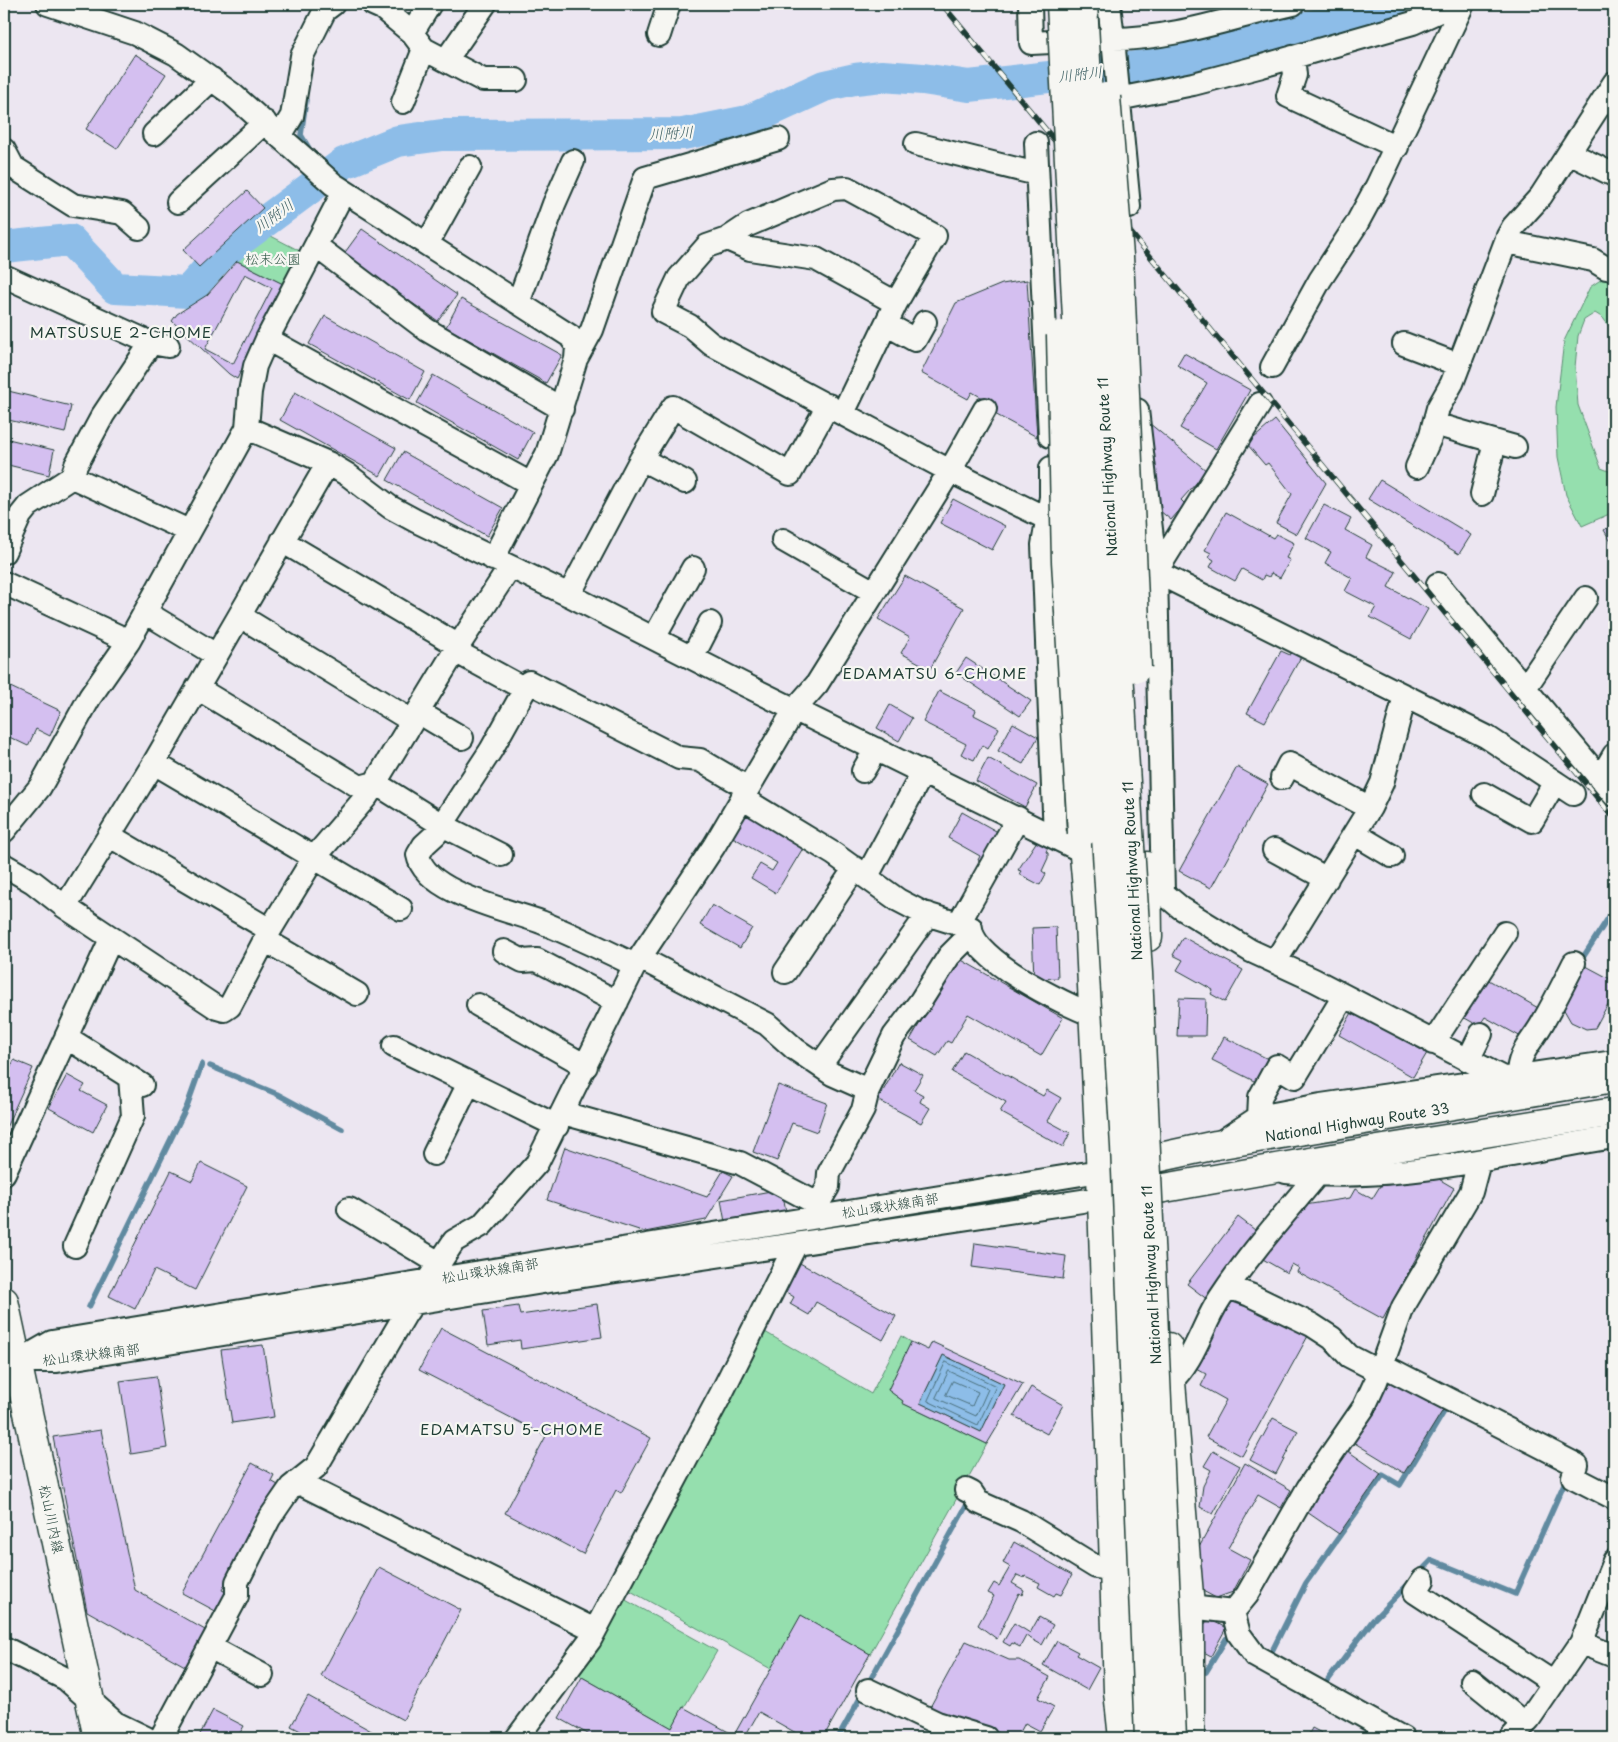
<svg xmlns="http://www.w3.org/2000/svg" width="1618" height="1742" font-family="'Playpen Sans','Klee One',sans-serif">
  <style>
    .green { fill: #95dfae; stroke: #5a8e71 }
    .water { fill: #8dbde8; stroke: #618aa0 }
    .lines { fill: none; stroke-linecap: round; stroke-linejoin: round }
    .shore { stroke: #4b707c; stroke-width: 1 }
    .stream { stroke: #618aa0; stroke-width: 5.5 }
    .river { stroke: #8dbde8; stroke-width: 32 }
    .building { fill: #d4bff0; stroke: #1f3d34; fill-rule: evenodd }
    .minor-casing { stroke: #1f3d34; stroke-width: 26 }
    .major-casing { stroke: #1f3d34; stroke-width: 31 }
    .highway-casing { stroke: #1f3d34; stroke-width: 31 }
    .minor { stroke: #f6f6f2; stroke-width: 22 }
    .major { stroke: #f6f6f2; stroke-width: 28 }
    .highway { stroke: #f6f6f2; stroke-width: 28 }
    .rail-casing { stroke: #1f3d34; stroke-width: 5.5 }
    .rail { stroke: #f6f6f2; stroke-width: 4; stroke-dasharray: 11; stroke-linecap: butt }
    .highway-bridge-casing { stroke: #1f3d34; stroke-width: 31; stroke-linecap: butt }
    .highway-bridge { stroke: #f6f6f2; stroke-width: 28 }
    .labels { text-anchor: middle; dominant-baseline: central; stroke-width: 4.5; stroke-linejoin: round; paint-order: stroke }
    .park-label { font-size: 14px; fill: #375d4c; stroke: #f6f6f2 }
    .street-label { font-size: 14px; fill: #1f3d34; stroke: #f6f6f2 }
    .water-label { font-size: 15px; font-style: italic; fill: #3a5d61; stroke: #f6f6f2 }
    .neighbourhood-label { font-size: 15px; letter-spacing: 1px; fill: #1f3d34; stroke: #f6f6f2 }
  </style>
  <rect width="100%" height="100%" fill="#ece6f1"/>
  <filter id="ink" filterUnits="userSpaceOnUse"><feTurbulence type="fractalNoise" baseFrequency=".02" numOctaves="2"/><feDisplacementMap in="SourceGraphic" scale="10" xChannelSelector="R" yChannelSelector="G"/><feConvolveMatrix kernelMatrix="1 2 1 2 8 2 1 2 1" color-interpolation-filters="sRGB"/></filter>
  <g filter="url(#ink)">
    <path class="green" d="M269 235 300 251 283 284 237 261Z
      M1614 271V333L1603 318 1595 313 1584 320 1578 336 1575 367 1578 405 1601 468 1614 473V512L1582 526 1566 495 1558 457 1556 407 1564 341 1590 287Z
      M765 1332 871 1394 901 1336 911 1342 888 1390 903 1401 902 1403 987 1444 870 1654 801 1616 771 1669 627 1589Z
      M622 1598 717 1651 672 1728 575 1673Z"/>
    <path class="water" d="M943 1355 1004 1384 981 1432 920 1403Z"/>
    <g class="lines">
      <path class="shore" d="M946 1362 996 1386 978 1425 928 1401Z
        M949 1371 988 1389 976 1416 936 1398Z
        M953 1381 978 1392 972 1406 946 1395Z"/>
      <path class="stream" d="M306 100 301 135 310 150
        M1580 962 1614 909
        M210 1066 277 1094 342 1129
        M89 1307 187 1106 202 1064
        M1448 1405 1571 1468 1515 1594 1432 1560 1373 1620 1323 1687 1269 1657 1306 1583 1383 1475 1400 1485Z
        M4 1426 10 1414
        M1206 1672 1226 1639
        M838 1738 969 1501"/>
      <path class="river" d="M4 247 70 240 115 288 188 292 221 254 344 163 398 141 442 135 683 134 748 121 824 86 855 79 882 76 923 79 969 86 1146 66 1373 11 1392 4"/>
    </g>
    <path class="building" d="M135 54 166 74 117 149 86 129Z
      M247 191 263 208 199 267 183 250Z
      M362 229 457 295 438 321 343 255Z
      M237 261 283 284 237 379 229 374 172 321 177 314 207 295Z
      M245 274 272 288 233 364 205 349Z
      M1027 280 1037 437 993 413 997 406 972 392 968 399 921 373 956 303 1002 284Z
      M461 299 562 355 546 383 446 327Z
      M325 316 425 372 410 400 309 344Z
      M1184 353 1250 390 1216 449 1180 428 1207 383 1177 365Z
      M433 375 533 432 518 460 417 403Z
      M4 390 71 406 65 433 4 419Z
      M295 392 396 448 380 476 280 420Z
      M1275 420 1326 483 1297 534 1276 523 1292 494 1268 463 1265 465 1247 444Z
      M1149 423 1207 471 1181 500 1185 504 1171 520 1154 506Z
      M4 438 54 450 49 475 4 464Z
      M403 452 503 508 487 536 387 480Z
      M1380 480 1471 535 1459 554 1368 499Z
      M953 499 1005 526 992 550 940 523Z
      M1324 505 1351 519 1345 530 1372 545 1366 557 1396 572 1388 587 1428 609 1411 639 1370 617 1376 607 1345 591 1352 578 1325 563 1331 552 1306 538Z
      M1226 512 1273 538 1276 534 1294 543 1286 558 1290 560 1280 578 1271 573 1269 577 1264 575 1262 580 1242 569 1235 581 1210 567 1214 560 1209 557 1211 553 1205 550Z
      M1614 524V547L1604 530Z
      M905 576 964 608 930 669 901 653 910 637 878 619Z
      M1294 648 1303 653 1265 722 1247 713 1281 651 1290 655Z
      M966 658 1031 701 1020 716 956 673Z
      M4 684 61 711 50 736 36 729 28 746 5 735 4 737Z
      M939 691 976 710 974 715 999 728 988 749 982 745 974 760 961 754 966 744 923 722Z
      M890 705 912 718 899 741 877 728Z
      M1013 723 1038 737 1023 764 998 751Z
      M988 758 1037 785 1025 807 976 781Z
      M1237 767 1268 784 1211 888 1179 871Z
      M962 812 1005 836 989 866 978 860 980 856 948 838Z
      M745 813 803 848 776 893 751 878 760 864 772 871 777 863 731 836Z
      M1037 841 1048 847 1046 852 1048 853V858L1042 871 1046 874 1040 885 1019 874 1021 871 1018 870Z
      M712 905 752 928 740 948 700 925Z
      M1056 927 1058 978 1034 979 1032 928Z
      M1183 937 1243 970 1225 1002 1211 994 1213 990 1177 970 1183 960 1173 955Z
      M958 958 1063 1018 1041 1056 968 1014 951 1043 947 1041 937 1056 910 1040Z
      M1586 966 1614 981V993L1595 1028 1586 1029 1571 1022 1563 1008Z
      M1485 978 1540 1009 1523 1038 1485 1017 1479 1026 1463 1017Z
      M1179 998 1206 999 1205 1036H1177Z
      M1353 1011 1427 1053 1413 1077 1339 1035Z
      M1224 1037 1272 1061 1260 1084 1212 1060Z
      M964 1051 1043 1096 1047 1090 1061 1098 1048 1121 1070 1133 1063 1147 1000 1112 1006 1102 952 1072Z
      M14 1060 33 1068 4 1132V1082Z
      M899 1062 923 1075 914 1090 923 1095 920 1102 930 1108 921 1123 878 1100Z
      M67 1075 85 1085 81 1091 107 1105 93 1132 49 1108Z
      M778 1085 827 1103 817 1132 792 1123 777 1161 753 1152Z
      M565 1147 707 1197 723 1171 733 1176 706 1220 645 1232 547 1200Z
      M201 1163 247 1186 195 1290 154 1270 135 1309 109 1296 171 1171 192 1181Z
      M1437 1178 1454 1188 1383 1319 1297 1272 1299 1268 1292 1264 1287 1273 1261 1258 1298 1206 1350 1198 1355 1189 1372 1199 1380 1186Z
      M782 1189 786 1212 725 1222 721 1200Z
      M1238 1217 1259 1233 1208 1300 1187 1284Z
      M975 1243 1066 1256 1063 1279 972 1267Z
      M798 1262 896 1316 883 1340 816 1302 809 1315 790 1304 794 1297 783 1290Z
      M1234 1295 1308 1336 1242 1456 1206 1437 1226 1400 1201 1386 1207 1374 1194 1367Z
      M597 1304 602 1337 521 1349 520 1340 488 1345 483 1311 518 1306 520 1315Z
      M441 1328 651 1438 621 1493 616 1490 583 1554 505 1513 546 1436 419 1370Z
      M911 1342 928 1350 932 1342 1023 1384 987 1444 902 1403 903 1401 888 1390ZM943 1355 1004 1384 981 1432 920 1403Z
      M263 1345 274 1417 232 1423 221 1350Z
      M156 1376 167 1448 131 1454 120 1381Z
      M1392 1378 1443 1410 1404 1473 1353 1442Z
      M1031 1387 1063 1405 1047 1434 1014 1416Z
      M1273 1418 1298 1431 1276 1474 1250 1460Z
      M101 1430 135 1590 212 1634 192 1670 87 1611 53 1437Z
      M1345 1449 1381 1474 1339 1534 1304 1510Z
      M1213 1451 1240 1466 1213 1514 1200 1507 1203 1486 1211 1470 1204 1466Z
      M252 1463 274 1475 271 1481 278 1485 222 1590 232 1595 221 1614 182 1593Z
      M1245 1463 1291 1490 1281 1508 1258 1495 1228 1548 1250 1560 1233 1592 1216 1598 1201 1590 1197 1551Z
      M1014 1542 1072 1575 1061 1595 1056 1593 1054 1596 1038 1587 1040 1583 1025 1576 1024 1578 1017 1575 1012 1583 1024 1590 1022 1595 1019 1593 997 1639 978 1625 994 1596 988 1593 994 1583 999 1586 1010 1567 1003 1563Z
      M379 1567 461 1610 403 1720 321 1676Z
      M801 1615 870 1654 823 1738H805L759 1712 744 1738H595L559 1718 582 1677 672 1728 683 1707 734 1735Z
      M1039 1617 1053 1625 1042 1645 1026 1636 1020 1647 1012 1643 1010 1646 1003 1642 1014 1623 1030 1633Z
      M1213 1621 1226 1628 1211 1656 1204 1652 1203 1627 1206 1622Z
      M966 1641 1009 1660H1019L1050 1677 1038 1698 1054 1707 1040 1731 1025 1723 1017 1738H1002L984 1728 929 1709Z
      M1057 1641 1078 1652 1076 1655 1099 1668 1087 1690 1043 1665Z
      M308 1696 384 1738H314L291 1726Z
      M213 1710 244 1726 237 1738H198Z
      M1312 1728 1331 1738H1307Z"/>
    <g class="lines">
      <g class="minor-casing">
        <path id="minor" d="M48 4 135 33 176 54 232 94 333 184 570 336 577 346 576 359 547 454 493 559
          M373 4 382 8 412 33 424 49 483 80H516
          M1030 4 1031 43 1113 39 1109 4
          M412 33 430 4
          M659 35 669 4
          M1293 57 1295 75 1288 96 1397 147
          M446 60 485 4
          M1118 99 1193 84 1262 66 1413 23 1455 4
          M403 102 424 49
          M154 134 212 79
          M280 136 292 116 302 56 325 10 333 4
          M1036 143 1050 436
          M916 144 1037 174
          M4 150 13 167 73 205 122 213 139 228
          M1569 153 1614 175
          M178 202 265 122
          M1129 207 1113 39C1175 39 1233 17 1293 4
          M727 239 750 249 816 259 896 303
          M1506 242 1593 260 1606 268
          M427 244 470 167
          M316 246 427 330 562 409
          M4 276 151 343 168 346
          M518 303 554 204 573 161
          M886 324 915 340 925 322
          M267 339 531 484
          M1404 344 1459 365
          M576 359 592 330 645 178 778 139
          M1272 367 1320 280 1356 225 1377 186 1463 4
          M1137 410 1156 572 1163 893
          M843 413 896 303 935 236 847 188 833 189 748 225 727 239 707 246 679 278 663 312 690 326 711 344 950 471 1080 535
          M1434 424 1515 447
          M247 428 250 392 255 366 267 339 344 191
          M641 459 685 482
          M1417 467 1430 438 1438 408 1452 383 1508 236 1513 227 1541 196 1614 83
          M1051 468V497L1043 545 1055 836
          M72 477 189 531
          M1482 494 1495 442
          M783 540 874 592
          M282 541 459 646
          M4 552 20 516 28 506 72 477 76 465 103 415 151 343
          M1120 554 1487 737 1573 794
          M1156 572 1260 404
          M4 583 129 641
          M1438 584 1614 795
          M569 595 641 459 673 407 790 474 828 405
          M145 612 216 655
          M240 616 412 721
          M654 638 693 568
          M455 651 525 689
          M692 658 710 623
          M197 688 360 787 375 783 442 825 501 855
          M1525 688 1586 598
          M418 712 462 738
          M154 763 401 909
          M863 771 876 749
          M1282 778 1289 764 1370 808
          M1600 779 1614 755
          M1484 794 1532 821 1555 782
          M742 798 834 854 898 900 923 913 971 928C973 960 1064 1004 1093 1015
          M4 831 40 787 90 697 129 641 247 428 328 463 348 475 390 507 416 521 569 595 741 683 1096 858
          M1355 834 1392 856
          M110 836 270 930
          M1274 850 1327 879
          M4 865 33 882 65 907 154 763 328 463
          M867 876 923 772
          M1133 877 1163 893 1181 908 1251 951 1314 980 1505 1079
          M65 907 217 1008 224 1010 230 1006 270 930 313 859 367 796 455 651 510 567
          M959 923 1018 818
          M265 940 357 994
          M504 951 523 961 537 960 617 1002
          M640 958 767 1024 795 1049 832 1074 868 1090 863 1110 829 1173 828 1187 818 1204 820 1217
          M1275 962 1370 808 1382 783 1405 696
          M635 965C604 950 573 935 541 922 509 910 425 893 418 855L424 845 436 834 491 750 529 682 679 758 700 760 748 788
          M785 972 855 868
          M478 1005 586 1066
          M66 1037 142 1085
          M1433 1043 1505 933
          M394 1046 557 1126
          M1468 1060 1481 1034
          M821 1064 928 914
          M1518 1077C1517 1053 1533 1041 1543 1022 1554 1003 1564 983 1574 963
          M868 1090 894 1036 920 1002 949 956 963 942 971 937
          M563 1113 740 1163 818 1204
          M1259 1117 1260 1097 1277 1066 1295 1077 1344 996
          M1221 1142 1259 1117 1321 1105 1614 1062
          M434 1154 469 1083
          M1286 1172C1400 1184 1503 1154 1614 1137
          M4 1173 111 939
          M349 1209 439 1263
          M75 1246 133 1116 130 1077
          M1228 1287 1250 1295 1312 1325 1332 1338 1349 1356 1380 1372
          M19 1361 52 1342 1100 1171
          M4 1365 19 1361H57L543 1282 1102 1198
          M1382 1365 1577 1465 1573 1477 1614 1498
          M1170 1382C1195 1360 1202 1325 1220 1298 1249 1254 1284 1215 1317 1175
          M297 1482 595 1630
          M966 1490 972 1493 978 1502 1021 1521 1096 1567 1115 1570
          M1423 1580 1415 1592 1554 1683
          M1190 1607 1233 1612 1247 1595 1308 1488 1364 1407 1376 1381 1403 1307 1471 1192 1479 1162
          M1233 1612 1239 1634 1255 1656 1403 1738
          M1581 1643 1614 1656
          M210 1647 262 1675
          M4 1648 66 1679 115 1723 146 1738
          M1472 1681 1525 1724
          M868 1690 937 1723 986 1738
          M161 1738 237 1596V1582L269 1519 291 1487 316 1467 405 1315 454 1241 482 1225 537 1163 635 965 714 846 795 709 817 684 950 471 985 409
          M517 1738 590 1640 721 1394 796 1244
          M1511 1738 1529 1719 1581 1643 1614 1561"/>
      </g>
      <g class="major-casing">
        <path id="major" d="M4 1301 98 1738"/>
      </g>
      <g class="highway-casing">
        <path id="highway" d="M1082 833 1088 900 1102 1198 1118 1691 1123 1738
          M1147 866 1148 937
          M1124 1165 1216 1145 1614 1078
          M1125 1195 1378 1150 1614 1112
          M1168 1347 1190 1607V1738"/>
      </g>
      <use href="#minor" class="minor"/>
      <use href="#major" class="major"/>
      <use href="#highway" class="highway"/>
      <g class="rail-casing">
        <path id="rail" d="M942 4 1614 818"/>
      </g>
      <use href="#rail" class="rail"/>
      <g class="highway-bridge-casing">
        <path id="highway-bridge" d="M1061 4 1091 593 1125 1146 1149 1738
          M1083 4 1114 593 1138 973 1172 1738
          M1106 97 1119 256 1137 668
          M1061 335 1066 561 1082 833"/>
      </g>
      <use href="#highway-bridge" class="highway-bridge"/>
    </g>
  </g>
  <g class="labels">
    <g class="park-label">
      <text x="273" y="258">松末公園</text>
    </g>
    <g class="street-label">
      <text transform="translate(1107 467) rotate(-93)">National Highway Route 11</text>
      <text transform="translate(1132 871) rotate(-93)">National Highway Route 11</text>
      <text transform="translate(1357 1122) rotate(-9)">National Highway Route 33</text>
      <text transform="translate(890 1205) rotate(-9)">松山環状線南部</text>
      <text transform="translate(490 1270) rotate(-9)">松山環状線南部</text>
      <text transform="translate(1151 1275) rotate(-93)">National Highway Route 11</text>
      <text transform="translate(91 1354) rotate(-7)">松山環状線南部</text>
      <text transform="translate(52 1519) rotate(78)">松山川内線</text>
    </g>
    <g class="water-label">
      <text transform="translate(1080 73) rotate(-7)">川附川</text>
      <text transform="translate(671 132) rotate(-3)">川附川</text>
      <text transform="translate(273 215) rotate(-37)">川附川</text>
    </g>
    <g class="neighbourhood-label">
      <text x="121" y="331">MATSUSUE 2-CHOME</text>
      <text x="935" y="672">EDAMATSU 6-CHOME</text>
      <text x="512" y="1428">EDAMATSU 5-CHOME</text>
    </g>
  </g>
  <rect width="1618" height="1742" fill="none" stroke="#f6f6f2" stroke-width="20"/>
  <rect x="10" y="10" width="1598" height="1722" fill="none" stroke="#1f3d34" stroke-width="2" filter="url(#ink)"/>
</svg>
